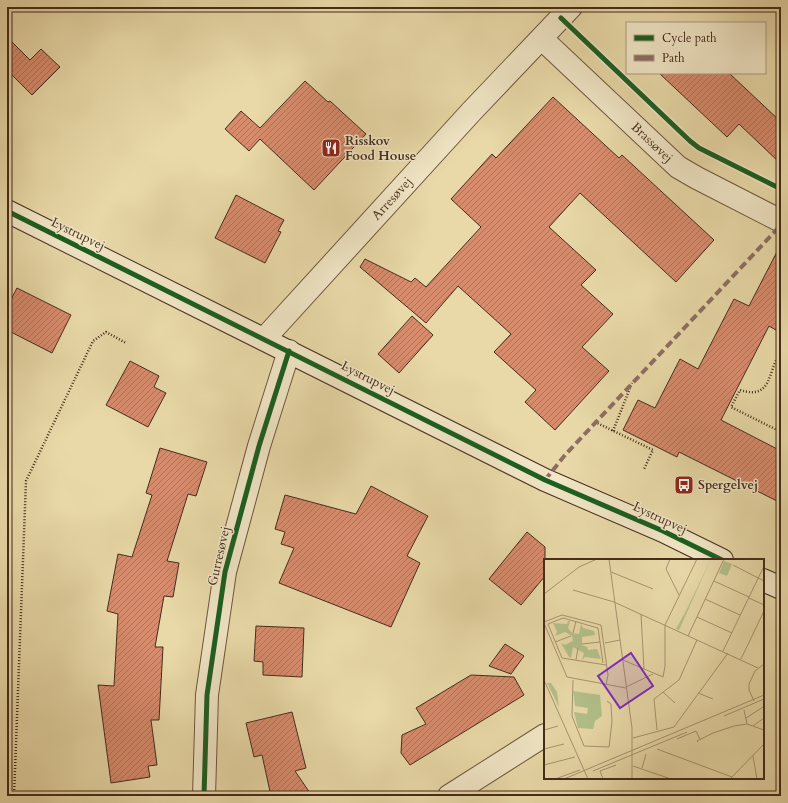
<svg xmlns="http://www.w3.org/2000/svg" width="788" height="803" font-family="Cardo,serif">
  <style>
    .building { fill: url(#building-hatch); stroke: #452b1b }
    .lines { fill: none; stroke-linecap: round; stroke-linejoin: round }
    .street-casing { stroke: #6e563e; stroke-width: 24 }
    .secondary-casing { stroke: #452b1b; stroke-width: 24 }
    .path { stroke: #452b1b; stroke-width: 2.5; stroke-dasharray: 1 2; stroke-linecap: butt }
    .street { stroke: #f1e6c6; stroke-width: 22 }
    .secondary { stroke: #f1e6c6; stroke-width: 22 }
    .quiet { stroke: #8d6e63; stroke-width: 4; stroke-dasharray: 8 4; stroke-linecap: butt }
    .cycleway-casing { stroke: #f1e6c6; stroke-width: 8 }
    .cycleway { stroke: #1b5e20; stroke-width: 5 }
    .labels { text-anchor: middle; dominant-baseline: central; stroke-width: 3; stroke-linejoin: round; paint-order: stroke }
    .poi-label { font-size: 13px; font-weight: bold; fill: #452b1b; stroke: #f1e6c6; text-anchor: start }
    .street-label { font-size: 13px; fill: #452b1b; stroke: #f1e6c6 }
    .inset-road { fill: none; stroke: #a79370; stroke-width: 1 }
    .view { fill: #7b2cbf; fill-opacity: 0.15; stroke: #7b2cbf; stroke-width: 2 }
    .inset-edge { fill: none; stroke: #452b1b; stroke-width: 2 }
  </style>
  <defs>
    <pattern id="building-hatch" width="6" height="6" patternUnits="userSpaceOnUse"><rect width="6" height="6" fill="#d78c6e"/><path d="M-1 1l2-2M0 6l6-6M5 7l2-2" fill="none" stroke="#b0735a"/></pattern>
  </defs>
  <rect width="100%" height="100%" fill="#e9d9a8"/>
  <filter id="stains"><feTurbulence type="fractalNoise" baseFrequency=".005" numOctaves="4"/><feColorMatrix values="0 0 0 0 .2 0 0 0 0 .09 0 0 0 0 .02 0 0 0 .5 -.17"/></filter>
  <radialGradient id="worn" r=".72"><stop offset=".6" stop-color="#630" stop-opacity="0"/><stop offset="1" stop-color="#630" stop-opacity=".3"/></radialGradient>
  <path class="building" d="M7 37 30 60 41 49 60 67 32 95 7 70Z
    M659 73H729L781 122V164L739 124 727 137Z
    M305 81 328 102 330 101 366 134 314 190 260 139 249 151 225 129 241 111 260 128Z
    M553 97 619 158 622 155 714 240 676 282 580 193 549 227 596 270 581 285 613 314 582 347 609 371 555 430 525 402 536 390 494 352 511 334 458 286 426 323 360 267 365 259 411 282 415 278 426 287 481 227 451 199 492 154 496 158Z
    M236 195 284 220 278 231 281 232 265 263 215 238Z
    M781 244V333L769 326 721 420 781 451V503L679 452 677 457 623 430 638 400 655 408 680 359 698 369 734 299 749 306Z
    M17 288 71 315 52 353 7 330V307Z
    M412 316 433 335 399 373 378 354Z
    M130 361 159 376 154 387 166 393 148 427 106 405Z
    M160 448 207 462 196 496 188 494 167 561 179 563 173 597 164 596 155 647H163L159 720H151L157 765 148 766 150 777 111 783 98 685 114 686 118 614 107 611 118 554 132 557 152 495 146 493Z
    M371 486 428 516 407 556 420 563 391 627 279 583 294 548 281 544 285 532 275 529 285 495 356 514Z
    M527 532 545 547V576L521 605 489 579Z
    M256 626 304 628 302 677 263 675V662L254 661Z
    M505 644 524 656 511 674 489 666Z
    M471 675 514 677 524 695 410 765 401 753 402 735 426 724 416 708Z
    M292 712 306 768 295 771 312 796H271L262 755 254 757 246 723Z"/>
  <g class="lines">
    <g class="street-casing">
      <g id="street">
        <path id="s1" d="M542 39 678 167 697 178 781 221"/>
        <path id="s2" d="M264 339 471 112 571 7"/>
        <path d="M204 796 207 695 225 572 259 446 289 351"/>
        <path d="M449 796 545 735"/>
      </g>
    </g>
    <g class="secondary-casing">
      <path id="secondary" d="M7 211 545 480 663 531 722 560
        M763 580 781 588"/>
    </g>
    <path class="path" d="M781 353C767 368 774 401 740 390L731 407 781 432
      M595 422 653 450 644 469
      M613 431 632 383
      M14 796 26 481 93 341 106 332 126 343"/>
    <use href="#street" class="street"/>
    <use href="#secondary" class="secondary"/>
    <path class="quiet" d="M545 480 565 455 781 225"/>
    <g class="cycleway-casing">
      <path id="cycleway" d="M561 18 690 141 699 148 781 189
        M7 211 545 480 663 531 722 560
        M204 796 207 695 225 572 259 446 289 351"/>
    </g>
    <use href="#cycleway" class="cycleway"/>
  </g>
  <defs>
    <g id="restaurant-square" transform="scale(1)"><rect x="-9" y="-9" width="18" height="18" rx="4" fill="#8f2418" stroke="#f1e6c6"/><path d="M-5-6h1v4h1v-4h1v4h1v-4h1v5L-1.5 .5V6h-2V.5L-5-1ZM5-6V6H3V1.5H1.5Q1.5-4 5-6Z" fill="#fff"/></g>
    <g id="bus-square" transform="scale(1)"><rect x="-9" y="-9" width="18" height="18" rx="4" fill="#8f2418" stroke="#f1e6c6"/><path d="M-5-6H5V4H4V6H2V4H-2V6H-4V4H-5ZM-3.5-4V0h7V-4ZM-3.5 1.2v1.5H-2V1.2ZM2 1.2v1.5H3.5V1.2Z" fill="#fff"/></g>
  </defs>
  <g fill-rule="evenodd">
    <use href="#restaurant-square" x="331" y="148"/>
    <use href="#bus-square" x="684" y="485"/>
  </g>
  <g class="labels">
    <g class="poi-label">
      <text x="345" y="141">Risskov<tspan x="345" dy="15">Food House</tspan></text>
      <text x="698" y="485">Spergelvej</text>
    </g>
    <g class="street-label">
      <text stroke="none"><textPath href="#s1" startOffset="151">Brassøvej</textPath></text>
      <text stroke="none"><textPath href="#s2" startOffset="190">Arresøvej</textPath></text>
      <text transform="translate(78 234) rotate(26)">Lystrupvej</text>
      <text transform="translate(368 378) rotate(27)">Lystrupvej</text>
      <text transform="translate(660 518) rotate(25)">Lystrupvej</text>
      <text transform="translate(219 556) rotate(-77)">Gurresøvej</text>
    </g>
  </g>
  <g transform="translate(544 559)">
    <rect width="220" height="220" fill="#e9d9a8"/>
    <path d="M3 124H7L13 133 15 148Z" fill="#b3c08a"/>
    <path d="M167 0 135 71 132 70 142 52ZM180 2 188 5 183 17 175 14ZM24 62H26L24 69 28 74 35 75 37 65 39 69 50 72 51 76 38 78V86L43 88 44 91 53 90 57 100 41 98 38 101 40 94 29 88 27 99 25 98 17 84 21 86 29 82 28 77 21 73 11 77 13 73 9 64 23 65ZM29 132 56 136 58 157 51 162 49 170 34 169 30 153 43 155 44 149 31 147Z" fill="#b3c08a"/>
    <path class="inset-road" d="M65 0 88 169V220M126 0 122 10 135 36M189 6 220 22M67 13 109 30M170 22 205 38M29 31 70 43 214 109M0 35 35 8 53 0M205 39 220 46M161 40 196 56M97 55 100 110M153 58 188 74M0 63 18 56 57 66 64 116 62 126M0 64 23 118 82 129M29 74 32 62M144 77 180 0M11 83 27 77M61 84 76 81M38 85 56 83M179 92 220 7M197 100 220 52M32 101 34 89M79 101 119 118 121 107V66L153 0M59 104 54 69 19 59 4 65 18 99 62 106M0 121 44 220M29 121 28 157 40 187 65 188 68 163 67 145 63 142M82 128 109 115M119 133 131 144M154 134 169 140M210 142 205 131V125L211 112 220 105M200 151 203 165M180 157 220 140M202 159 219 148M209 167 220 159M0 171 14 167M113 171 110 140 135 121 153 81M89 179 130 168 184 94M133 180 152 172 156 180M154 183 153 182 169 174 190 167 203 165 220 171M0 190 20 185M113 190 188 218M209 197 213 220M0 206 31 198M89 207 127 220M98 209 102 195M49 212 143 173M11 220 36 211M20 220 220 136M59 220 56 212 72 206M186 220 220 185"/>
    <path class="view" d="M87 94 109 127 76 149 54 117Z"/>
    <rect width="220" height="220" class="inset-edge"/>
  </g>
  <rect width="788" height="803" fill="none" stroke="#e9d9a8" stroke-width="24"/>
  <rect x="8" y="8" width="772" height="787" fill="none" stroke="#452b1b" stroke-width="2"/>
  <rect x="12" y="12" width="764" height="779" fill="none" stroke="#452b1b"/>
  <rect x="626" y="22" width="140" height="52" fill="#f1e6c6" stroke="#ac9b82"/>
  <rect x="634" y="35" width="20" height="6" fill="#1b5e20" stroke="#ac9b82"/>
  <text x="662" y="42" font-size="12" fill="#452b1b">Cycle path</text>
  <rect x="634" y="55" width="20" height="6" fill="#8d6e63" stroke="#ac9b82"/>
  <text x="662" y="62" font-size="12" fill="#452b1b">Path</text>
  <rect width="100%" height="100%" filter="url(#stains)"/>
  <rect width="100%" height="100%" fill="url(#worn)"/>
</svg>
